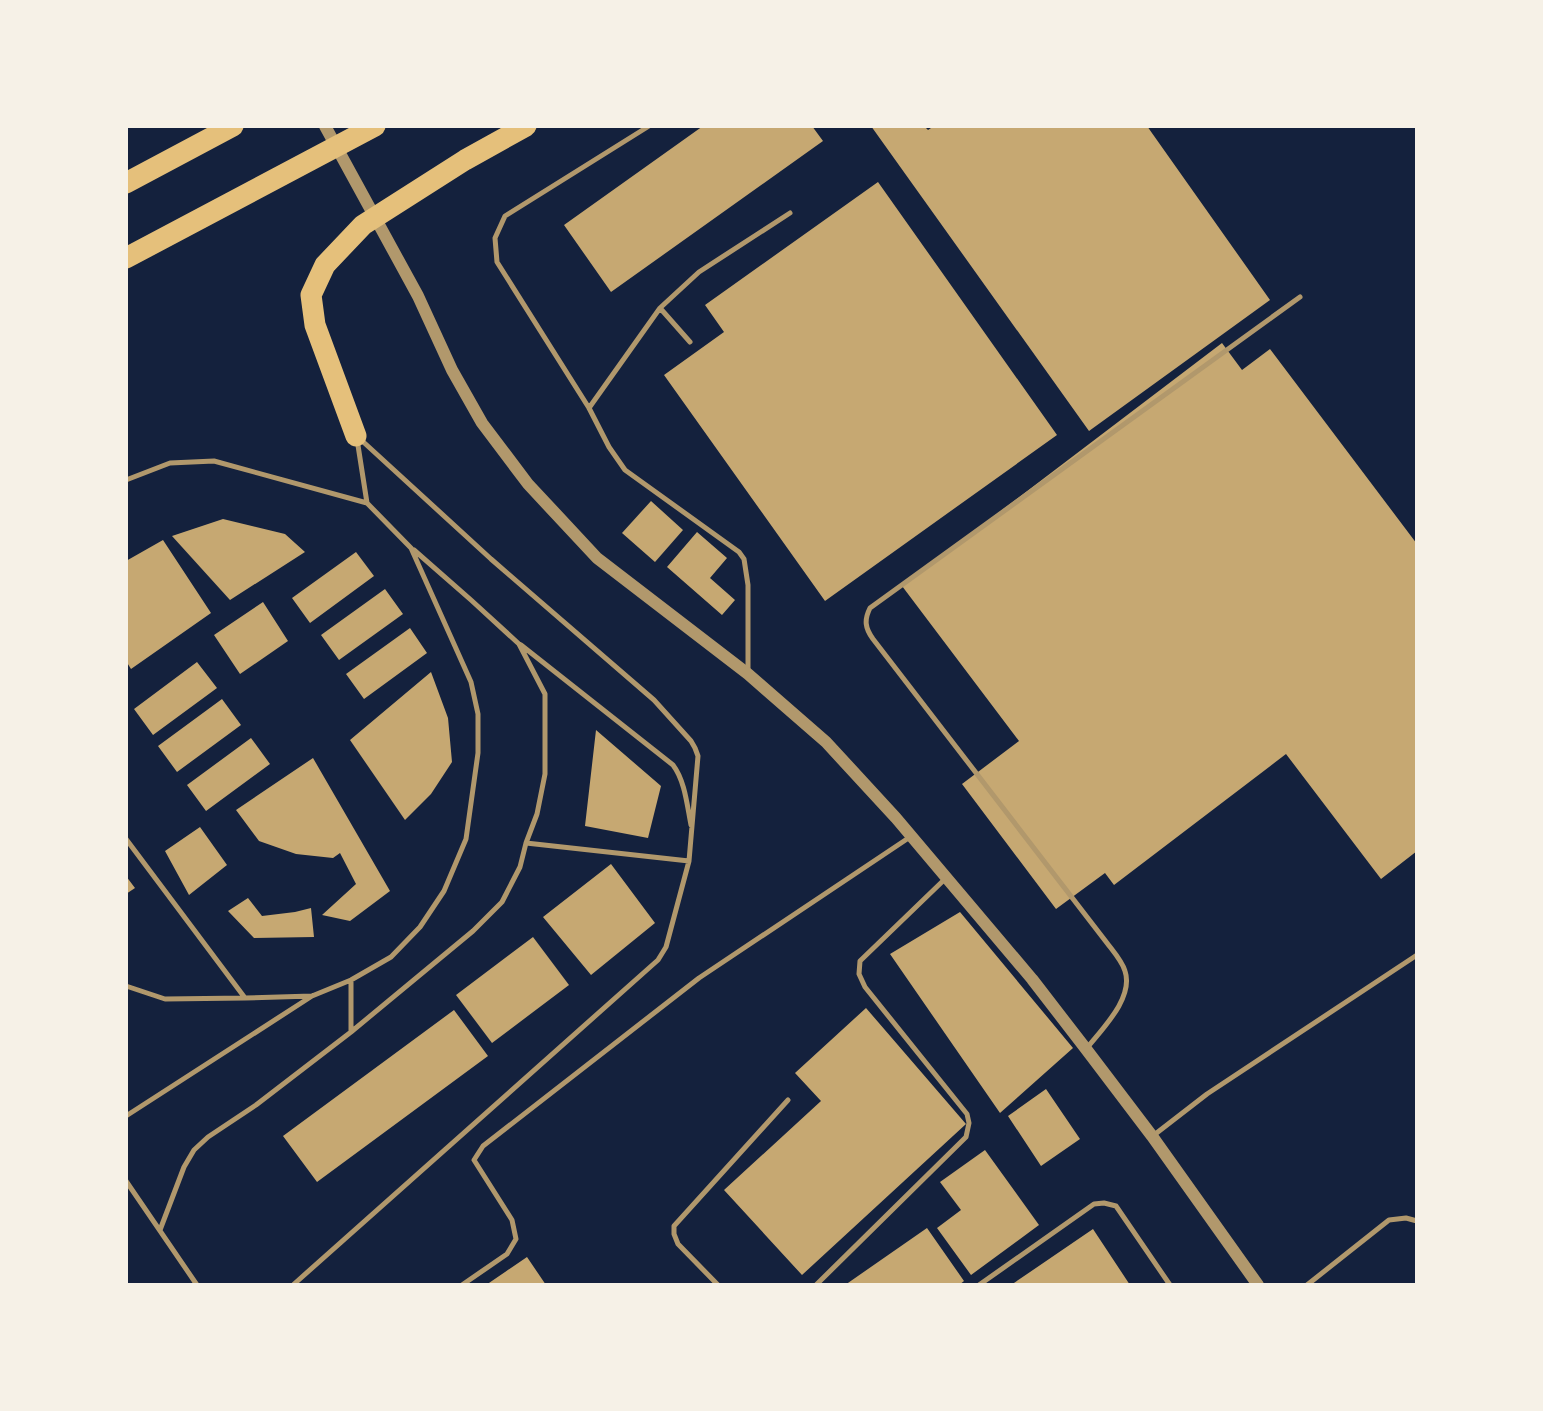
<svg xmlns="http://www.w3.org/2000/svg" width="1543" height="1411" font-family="'Work Sans',sans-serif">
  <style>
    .building { fill: #c6a872 }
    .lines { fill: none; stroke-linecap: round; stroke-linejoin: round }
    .service { stroke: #b1986c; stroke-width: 5 }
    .tertiary { stroke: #b1986c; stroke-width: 12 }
    .motorway { stroke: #e5c07b; stroke-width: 21 }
  </style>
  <rect width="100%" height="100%" fill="#14213d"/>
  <path class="building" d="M703 126H812L823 141 611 292 564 225Z
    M871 126H924L928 130 934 126H1147L1270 300 1089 431Z
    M878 182 1057 435 825 601 664 375 724 332 705 305Z
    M1222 343 1242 370 1270 349 1417 544V851L1381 879 1286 754 1114 885 1105 873 1056 909 962 784 1019 741 902 586Z
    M651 501 683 530 655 562 622 533Z
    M223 519 285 534 305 552 230 600 172 536Z
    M697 532 727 558 710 578 735 600 722 615 667 567Z
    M163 540 211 613 131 669 126 661V561Z
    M356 552 374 576 310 623 292 598Z
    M385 589 403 614 339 660 321 635Z
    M263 602 288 641 240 674 214 635Z
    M410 628 427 653 364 699 346 674Z
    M197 662 217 688 153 735 134 709Z
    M431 672 448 718 452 762 431 794 405 820 350 740Z
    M222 699 241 725 177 772 158 746Z
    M596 730 661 786 648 838 585 826Z
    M251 738 270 764 206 811 187 785Z
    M313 758 390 891 350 921 322 915 356 884 340 853 333 858 296 854 259 841 236 810Z
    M200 827 227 865 189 895 165 851Z
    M611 864 655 923 591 975 543 917Z
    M126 876 135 888 126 894Z
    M248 898 262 916 295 912 311 908 314 937 254 938 228 911Z
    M960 912 1073 1048 1000 1113 890 954Z
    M533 937 569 985 492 1043 456 995Z
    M866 1008 966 1124 802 1275 724 1190 821 1101 795 1073Z
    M454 1010 488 1056 317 1182 283 1136Z
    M1046 1089 1080 1139 1041 1166 1008 1116Z
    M985 1150 1039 1225 971 1275 937 1228 961 1210 940 1182Z
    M927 1228 964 1281 959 1285H845Z
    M1093 1229 1130 1285H1011Z
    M527 1257 546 1285H486Z"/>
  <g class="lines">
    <path class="service" d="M649 126 505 216 495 238 497 262 589 408 609 447 625 470 739 552 744 559 748 585V671
      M660 308 690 342
      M589 408 660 308 699 272 790 213
      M126 480 170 463 214 461 367 503
      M521 645 673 765C685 781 687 805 691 825
      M126 839 245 998 312 996 351 980 391 957 420 927 444 891 466 839 478 753V714L471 682 411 548 367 503 357 439
      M526 843 689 861
      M126 986 165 999 245 998
      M351 1032 473 931 502 902 520 867 526 843 537 814 545 774V694L519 644 471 600 414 550
      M1087 1048C1102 1029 1134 998 1125 971 1122 961 1113 951 1107 943L873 639C865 628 864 620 870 608L1300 297
      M126 1116 312 996
      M1154 1135 1207 1094 1417 955
      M126 1181 197 1285
      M160 1230 184 1167 194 1150 208 1137 256 1105 351 1032V980
      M293 1285 658 960 666 947 689 861 698 756 695 748 691 741 654 700 491 559 359 438
      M462 1285 507 1254 516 1239 512 1220 474 1160 483 1146 699 978 910 837
      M718 1285 678 1244 674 1234V1226L788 1100
      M816 1285 966 1137 969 1123 967 1114 865 987 859 974 860 961 946 878
      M979 1285 1094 1204 1104 1203 1116 1206 1170 1285
      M1307 1285 1389 1220 1406 1218 1417 1221"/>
    <path class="tertiary" d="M325 126 418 296 452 370 482 423 528 484 597 558 748 674 826 742 896 818 1032 979 1086 1049 1152 1136 1258 1285"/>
    <path class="motorway" d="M126 183 233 126
      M126 258 375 126
      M356 436 315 325 311 295 325 265 363 225 465 160 526 126"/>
  </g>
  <rect width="1543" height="1411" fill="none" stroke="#f6f1e7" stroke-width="256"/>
</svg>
